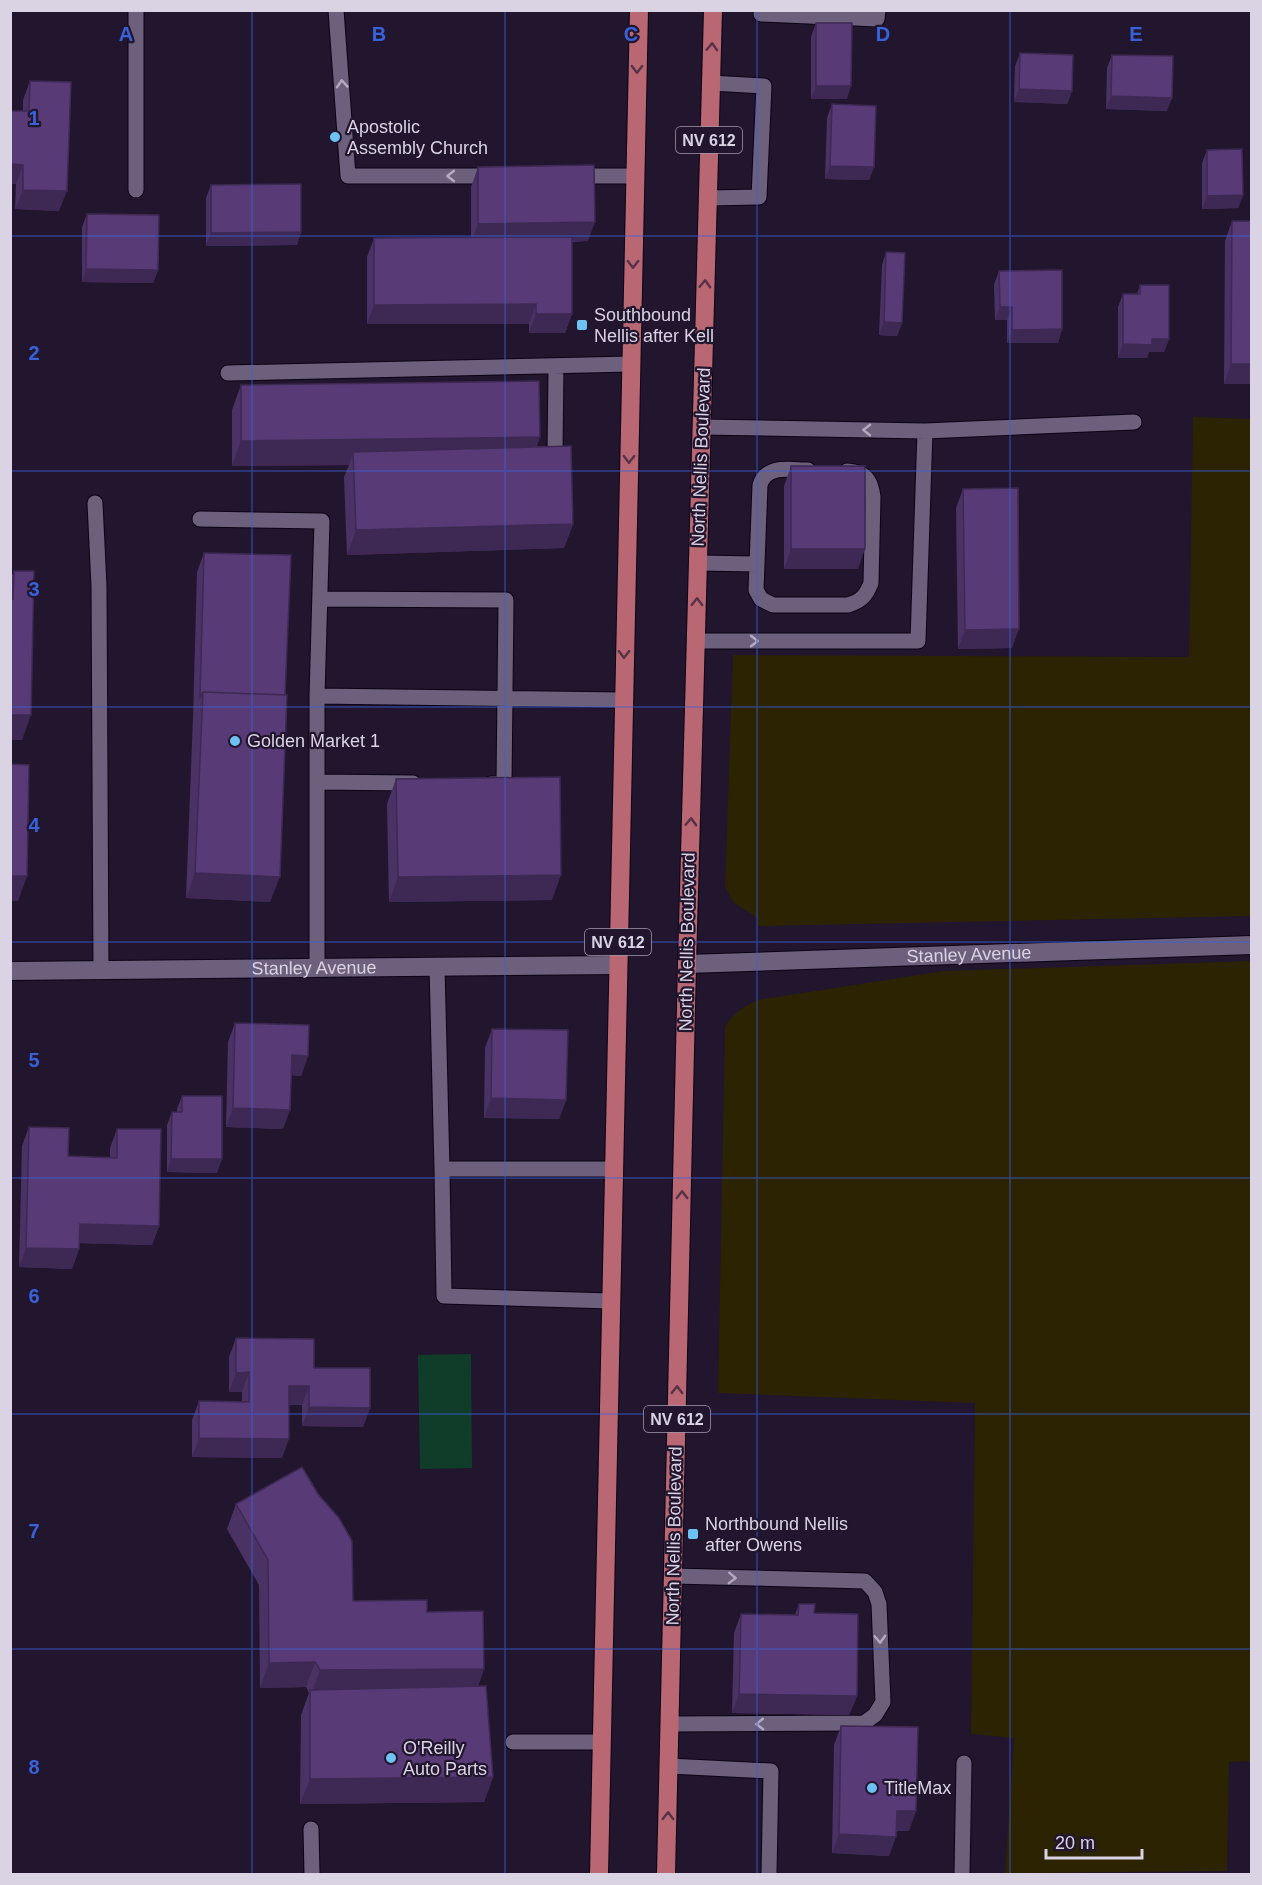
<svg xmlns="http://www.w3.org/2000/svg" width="1262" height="1885" font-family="Arial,sans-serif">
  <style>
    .green { fill: #103d2a }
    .sand { fill: #2b2302 }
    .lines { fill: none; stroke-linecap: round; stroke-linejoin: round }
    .lane-casing { stroke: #0b0316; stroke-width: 17 }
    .street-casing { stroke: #0b0316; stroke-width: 20 }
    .primary-casing { stroke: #0b0316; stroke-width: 20 }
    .lane { stroke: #6c607d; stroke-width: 15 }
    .street { stroke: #6c607d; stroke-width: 18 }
    .primary { stroke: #b96773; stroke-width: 18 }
    .wall { fill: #4b3265 }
    .shaded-wall { fill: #3d2953 }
    .building { fill: #573a76; stroke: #3d2953; stroke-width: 1.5 }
    .oneway { stroke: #573247 }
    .oneway2 { stroke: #b4abc0 }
    .grid { fill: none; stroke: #3962da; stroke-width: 1.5; stroke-opacity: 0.55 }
    .poi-dot { fill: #6ec2f3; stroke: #22162f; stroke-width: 2 }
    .labels { text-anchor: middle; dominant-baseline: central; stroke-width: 4.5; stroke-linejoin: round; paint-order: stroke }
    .shield { fill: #22162f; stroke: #a39aae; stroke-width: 1.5 }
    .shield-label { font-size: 16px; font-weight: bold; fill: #dad3e4 }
    .poi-label { font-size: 18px; fill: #dad3e4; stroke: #22162f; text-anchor: start }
    .street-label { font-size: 18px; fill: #dad3e4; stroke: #22162f }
    .grid-label { font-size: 20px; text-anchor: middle; font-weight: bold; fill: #3962da; stroke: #22162f; stroke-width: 4.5; stroke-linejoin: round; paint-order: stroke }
  </style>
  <rect width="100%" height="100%" fill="#22162f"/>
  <path class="green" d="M471 1354 472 1468 420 1469 418 1355Z"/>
  <path class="sand" d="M1193 417 1251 419V916L758 926V918L734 903 725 887 733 655 1189 657Z
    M1251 961 1252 1761 1229 1762 1227 1871 1005 1873 1014 1738 971 1734 975 1403 718 1393 725 1027C733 1013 743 1007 757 1000L944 971Z"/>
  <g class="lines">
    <g class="lane-casing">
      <path id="lane" d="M136 10V190
        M336 10 348 176H494
        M761 14 877 19 878 10
        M575 176H635
        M708 198 759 197 764 86 711 83
        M228 373 631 364
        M702 427 925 431 1134 422
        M555 453 556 366
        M95 503 99 586 101 970
        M200 519 322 521 317 696 623 700
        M698 563 757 564 760 485C766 464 791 470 808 470
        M757 564 756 590 761 599 773 605H848C861 601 866 596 871 583L873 497C871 480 866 472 847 471
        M320 599 506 600 504 784H491
        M696 641H918L925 431
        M317 782 413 783
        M437 967 442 1169
        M317 968V696
        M611 1301 444 1296 442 1169H613
        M670 1724 864 1723 875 1715 883 1702 879 1604 875 1592 865 1581 673 1576
        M513 1742H602
        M669 1766 771 1771 769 1874
        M311 1829 312 1874
        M962 1874 964 1763"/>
    </g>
    <g class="street-casing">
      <g id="street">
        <path id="s1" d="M687 964 1252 945"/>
        <path id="s2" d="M10 971 618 965"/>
      </g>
    </g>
    <g class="primary-casing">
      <path id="primary" d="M599 1874 639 10
        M666 1874 687 964 713 10"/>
    </g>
    <use href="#lane" class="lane"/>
    <use href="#street" class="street"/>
    <use href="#primary" class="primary"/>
  </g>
  <path class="wall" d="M816 23 847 99H811V37Z
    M1020 53 1072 91 1067 104 1014 102 1015 66Z
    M1112 55 1167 111 1106 109 1107 68Z
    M30 81 59 211 15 209 16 184H10V111H23V100Z
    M832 104 874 167 869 180 825 179 827 118Z
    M1207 150 1243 195 1238 208 1202 209V163Z
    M478 167 588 241 572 242V314L565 333H529V324H367V257L374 238H471V187Z
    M211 185 301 232 297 245 206 246V198Z
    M87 214 158 270 153 283 82 282V227Z
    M1232 221 1251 384H1224L1225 241Z
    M886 252 902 323 897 336 879 335 882 265Z
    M999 271 1062 329 1058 343H1007V320H995L994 285Z
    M1140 285 1169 339 1164 352H1149L1147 358H1118V307L1123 294H1137Z
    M241 385 540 437 536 447 573 524 564 548 347 555 344 477 349 465 232 466V410Z
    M791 466 858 569H784V486Z
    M963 489 1012 648 958 649 956 508Z
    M204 553 270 902 186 898 193 717 197 572Z
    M14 571 22 740H10V580Z
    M396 779 552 900 389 902 387 804Z
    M235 1023 308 1056 301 1076 292 1075 283 1129 226 1127 228 1042Z
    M492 1029 566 1100 559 1119 484 1118 485 1048Z
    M182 1096 217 1173 167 1172V1125L172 1112H177V1109Z
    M29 1127 68 1156 110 1158V1148L117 1129 159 1226 152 1245 79 1243V1249L72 1269 19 1267 22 1146Z
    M236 1338 314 1368 370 1408 363 1427 302 1426V1405H289L282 1458 192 1457V1420L199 1401 242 1402V1392H229V1357Z
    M236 1504 353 1601 427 1612 484 1669 478 1686 493 1777 484 1802 300 1804 301 1715 309 1693 306 1687 260 1688 259 1585 227 1529Z
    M799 1604 814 1613 857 1696 849 1715 732 1713 734 1633 741 1614 795 1615Z
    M841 1726 909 1831H896L889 1856 832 1853 834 1745Z"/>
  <path class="shaded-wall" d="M816 86H851L847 99H811Z
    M1019 89 1072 91 1067 104 1014 102Z
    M1111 96 1172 98 1167 111 1106 109Z
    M10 164 23 165 16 184H10Z
    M830 166 874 167 869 180 825 179Z
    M23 190 67 191 59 211 15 209Z
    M1243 195 1238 208 1202 209 1207 196Z
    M595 222 588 241 471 243 478 224Z
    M301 232 297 245 206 246 211 233Z
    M86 269 158 270 153 283 82 282Z
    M536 304 529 324H367L374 305Z
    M1000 307H1012L1007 320H995Z
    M536 314H572L565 333H529Z
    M884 322 902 323 897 336 879 335Z
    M1062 329 1058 343H1007L1012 330Z
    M1152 339H1169L1164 352H1149L1147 358H1118L1123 344Z
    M1231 364H1251V384H1224Z
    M540 437 531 462 353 452 349 465 232 466 241 441Z
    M573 524 564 548 347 555 356 530Z
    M791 549H865L858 569H784Z
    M1019 629 1012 648 958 649 965 630Z
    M10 715H31L22 740H10Z
    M195 873 280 877 270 902 186 898Z
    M561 875 552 900 389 902 398 877Z
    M10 876H27L18 901H10Z
    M292 1055 308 1056 301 1076 285 1075Z
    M491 1098 566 1100 559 1119 484 1118Z
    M233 1108 290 1110 283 1129 226 1127Z
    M171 1159H222L217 1173 167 1172Z
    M80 1224 159 1226 152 1245 73 1243Z
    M26 1248 79 1249 72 1269 19 1267Z
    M249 1372 242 1392H229L236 1373Z
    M289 1386H309L302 1405H282Z
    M309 1407 370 1408 363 1427 302 1426Z
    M199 1438 289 1439 282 1458 192 1457Z
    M315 1662 306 1687 260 1688 269 1663Z
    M484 1669 475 1694 311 1695 320 1670Z
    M739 1694 857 1696 849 1715 732 1713Z
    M493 1777 484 1802 300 1804 310 1779Z
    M897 1811H916L909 1831 890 1830Z
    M839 1834 896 1837 889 1856 832 1853Z"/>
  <path class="building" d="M816 23H852L851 86H816Z
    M1020 53 1073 55 1072 91 1019 89Z
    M1112 55 1173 56 1172 98 1111 96Z
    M30 81 71 82 67 191 23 190V165L10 164V111H29Z
    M832 104 876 106 874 167 830 166Z
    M1242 149 1243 195 1207 196V150Z
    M594 165 595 222 478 224V167Z
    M301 184V232L211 233V185Z
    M87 214 159 215 158 270 86 269Z
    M1232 221H1251V364H1231Z
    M572 237V314H536V304L374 305V238Z
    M886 252 905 253 902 323 884 322Z
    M1062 270V329L1012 330V307H1000L999 271Z
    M1140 285H1169V339H1152V345L1123 344V294H1140Z
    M539 381 540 437 241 441V385Z
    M571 446 573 524 356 530 353 452Z
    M791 466H865V549H791Z
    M1018 488 1019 629 965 630 963 489Z
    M204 553 291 555 285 695 203 692 200 697Z
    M14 571H34L31 715H10V599H13Z
    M203 692 287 695 280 877 195 873Z
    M10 764 29 765 27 876H10Z
    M560 777 561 875 398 877 396 779Z
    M235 1023 309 1025 308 1056 292 1055 290 1110 233 1108Z
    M492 1029 568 1030 566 1100 491 1098Z
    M182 1096H222V1159H171L172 1112H182Z
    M29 1127 69 1128 68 1156 117 1158V1129H161L159 1226 80 1224 79 1249 26 1248Z
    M236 1338 314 1339V1368H370V1408L309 1407V1386H289V1439L199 1438V1401L249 1402V1372L236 1373Z
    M302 1467 318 1494 339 1518 352 1541 353 1601 427 1600V1612L483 1611 484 1669 320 1670 315 1662 269 1663 268 1560 236 1504Z
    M799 1604H815L814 1613 858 1614 857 1696 739 1694 741 1614 798 1615Z
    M486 1686 493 1777 310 1779V1690Z
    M841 1726 918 1727 916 1811H897L896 1837 839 1834Z"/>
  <defs><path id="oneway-chevron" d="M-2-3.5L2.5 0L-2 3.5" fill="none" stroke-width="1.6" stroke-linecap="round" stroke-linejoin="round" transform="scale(1.5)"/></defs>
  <g class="oneway">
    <use href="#oneway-chevron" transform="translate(712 47) rotate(-88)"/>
    <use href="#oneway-chevron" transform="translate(637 69) rotate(91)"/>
    <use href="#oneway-chevron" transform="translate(633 264) rotate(91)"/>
    <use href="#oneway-chevron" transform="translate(705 284) rotate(-88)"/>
    <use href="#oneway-chevron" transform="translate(629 459) rotate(91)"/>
    <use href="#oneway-chevron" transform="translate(697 602) rotate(-89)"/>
    <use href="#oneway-chevron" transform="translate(624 654) rotate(91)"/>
    <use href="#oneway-chevron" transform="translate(691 822) rotate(-88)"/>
    <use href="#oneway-chevron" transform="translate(682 1195) rotate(-89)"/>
    <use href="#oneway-chevron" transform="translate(677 1390) rotate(-89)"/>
    <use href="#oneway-chevron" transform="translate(668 1816) rotate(-89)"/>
  </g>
  <g class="oneway2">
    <use href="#oneway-chevron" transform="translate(342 84) rotate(-94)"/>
    <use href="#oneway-chevron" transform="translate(451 176) rotate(180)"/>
    <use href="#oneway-chevron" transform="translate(867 430) rotate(-179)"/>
    <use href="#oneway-chevron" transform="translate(754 641)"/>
    <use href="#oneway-chevron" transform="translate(732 1578) rotate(2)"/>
    <use href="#oneway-chevron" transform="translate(880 1639) rotate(88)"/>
    <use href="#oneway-chevron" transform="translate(760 1724) rotate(179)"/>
  </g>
  <path class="grid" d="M252 10V1874M505 10V1874M757 10V1874M1010 10V1874M10 236H1252M10 471H1252M10 707H1252M10 942H1252M10 1178H1252M10 1414H1252M10 1649H1252"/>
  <g class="poi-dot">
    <circle cx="335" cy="137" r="6"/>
    <rect x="576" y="319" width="12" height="12" rx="3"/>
    <circle cx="235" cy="741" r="6"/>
    <rect x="687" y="1528" width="12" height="12" rx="3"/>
    <circle cx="391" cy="1758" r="6"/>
    <circle cx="872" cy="1788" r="6"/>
  </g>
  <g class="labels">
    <g class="shield">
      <rect x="676" y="127" width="66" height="26" rx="4.5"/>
      <rect x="585" y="929" width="66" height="26" rx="4.5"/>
      <rect x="644" y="1406" width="66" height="26" rx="4.5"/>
    </g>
    <g class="shield-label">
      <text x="709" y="140">NV 612</text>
      <text x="618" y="942">NV 612</text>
      <text x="677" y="1419">NV 612</text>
    </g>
    <g class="poi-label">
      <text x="347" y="127">Apostolic<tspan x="347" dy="21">Assembly Church</tspan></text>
      <text x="594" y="315">Southbound<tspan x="594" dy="21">Nellis after Kell</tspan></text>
      <text x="247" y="741">Golden Market 1</text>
      <text x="705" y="1524">Northbound Nellis<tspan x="705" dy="21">after Owens</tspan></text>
      <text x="403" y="1748">O'Reilly<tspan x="403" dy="21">Auto Parts</tspan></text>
      <text x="884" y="1788">TitleMax</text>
    </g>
    <g class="street-label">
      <text transform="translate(701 457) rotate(-88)">North Nellis Boulevard</text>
      <text transform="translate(687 942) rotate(-89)">North Nellis Boulevard</text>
      <text stroke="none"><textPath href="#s1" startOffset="282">Stanley Avenue</textPath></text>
      <text stroke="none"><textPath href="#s2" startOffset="304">Stanley Avenue</textPath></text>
      <text transform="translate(674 1536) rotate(-89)">North Nellis Boulevard</text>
    </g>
  </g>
  <g class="grid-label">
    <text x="126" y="41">A</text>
    <text x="379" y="41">B</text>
    <text x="631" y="41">C</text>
    <text x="883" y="41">D</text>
    <text x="1136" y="41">E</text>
    <text x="34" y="125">1</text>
    <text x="34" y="360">2</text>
    <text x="34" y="596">3</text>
    <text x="34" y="832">4</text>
    <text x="34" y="1067">5</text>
    <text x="34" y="1303">6</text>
    <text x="34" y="1538">7</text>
    <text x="34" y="1774">8</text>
  </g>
  <rect width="1262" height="1885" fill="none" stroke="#dad3e4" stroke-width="24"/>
  <path d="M1046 1849v9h96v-9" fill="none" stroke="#dad3e4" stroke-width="3"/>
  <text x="1055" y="1849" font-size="18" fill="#dad3e4" stroke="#22162f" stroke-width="4.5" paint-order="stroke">20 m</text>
</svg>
